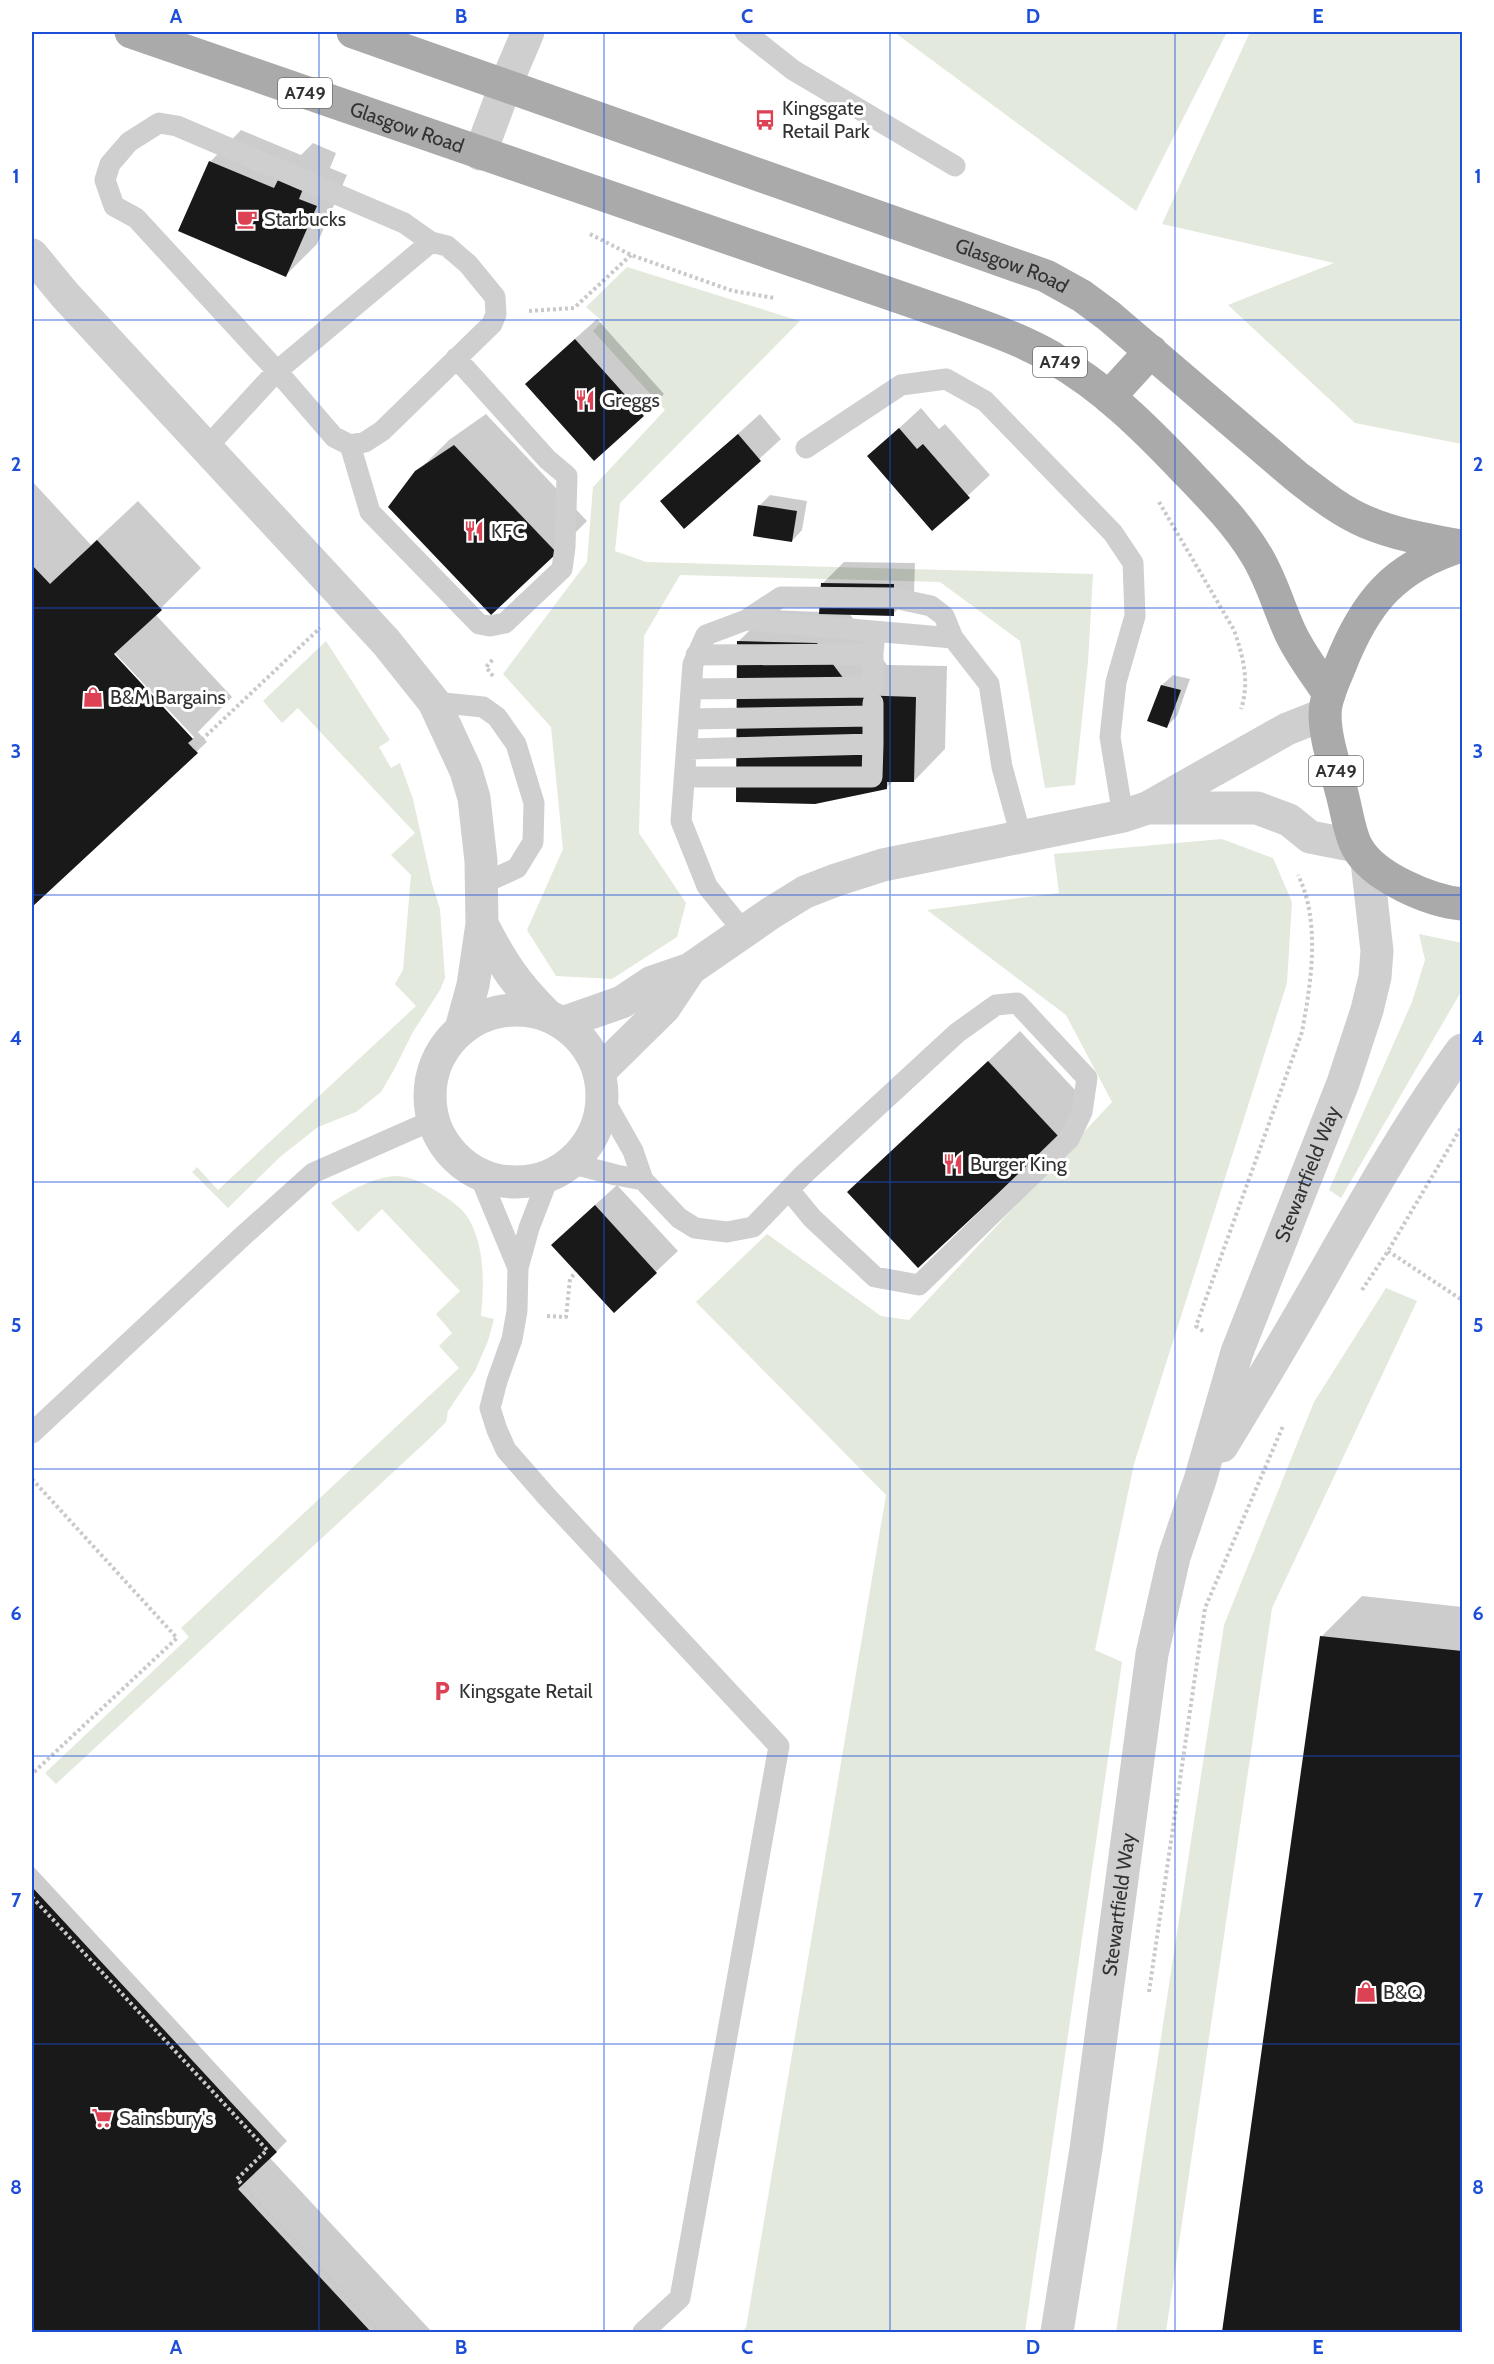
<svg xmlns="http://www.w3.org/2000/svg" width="1494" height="2364" font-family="Cabin,sans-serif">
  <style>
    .green { fill: #e3e9dc }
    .shadow { fill: #0003; fill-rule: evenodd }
    .building { fill: #191919 }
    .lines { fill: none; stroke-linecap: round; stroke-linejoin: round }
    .path { stroke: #c9c9c9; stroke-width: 4; stroke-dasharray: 3 3; stroke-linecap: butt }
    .service { stroke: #cfcfcf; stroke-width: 21 }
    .minor { stroke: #cfcfcf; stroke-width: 33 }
    .tertiary { stroke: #cfcfcf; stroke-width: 33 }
    .primary { stroke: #aaa; stroke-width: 33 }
    .grid { fill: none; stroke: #1d4ed8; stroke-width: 1.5; stroke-opacity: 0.55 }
    .labels { text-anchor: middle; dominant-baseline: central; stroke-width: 6; stroke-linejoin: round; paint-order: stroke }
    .shield { fill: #fff; stroke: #707070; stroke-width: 1.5 }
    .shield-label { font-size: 18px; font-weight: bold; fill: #323232 }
    .poi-label { font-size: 20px; fill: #323232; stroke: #fff; text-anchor: start }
    .street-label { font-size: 20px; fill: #323232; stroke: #fff }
    .neatline { fill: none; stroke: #1d4ed8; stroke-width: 2 }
    .grid-label { font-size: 20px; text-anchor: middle; font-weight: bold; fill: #1d4ed8 }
  </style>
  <rect width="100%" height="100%" fill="#fff"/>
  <path class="green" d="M894 32H1227L1136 211Z
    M1250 32H1462V444L1355 423 1228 305 1334 263 1162 224Z
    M627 267 800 321 620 503 615 551 646 562 1093 574 1088 662 1075 785 1045 788 1020 641 940 582 680 575 644 636 639 833 686 903 677 937 612 979 556 976 527 930 563 849 551 727 503 674 587 562 593 487 665 410 593 331 602 321 586 307Z
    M326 641 390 740 379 747 391 768 400 763 413 799 432 884 440 909 445 978 440 990 413 1032 395 1068 381 1092 356 1112 318 1127 280 1157 228 1208 192 1172 197 1167 218 1190 416 1006 395 984 403 970 411 875 391 855 415 833 298 708 282 723 263 701Z
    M1222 839 1273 858 1292 902 1287 983 1134 1464 1095 1650 1122 1662 1025 2332H741L746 2328 886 1495 696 1302 767 1234 881 1316 909 1320 1112 1102 1066 1015 927 910 1059 893 1054 854Z
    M1419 934 1462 943V990L1341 1198 1329 1190 1412 1002 1425 960Z
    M393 1176C410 1176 422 1182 436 1191 448 1198 463 1208 470 1221 485 1250 484 1285 481 1316L494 1319 488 1341 475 1371 448 1411 446 1422 429 1439 56 1784 45 1773 189 1637 181 1628 459 1368 439 1346 452 1333 436 1314 460 1291 382 1209 358 1232 331 1203C351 1190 370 1179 393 1176Z
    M1386 1288 1417 1301 1272 1608 1166 2332H1116L1224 1625 1314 1402Z"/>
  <path class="shadow" d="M241 130 301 155 313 143 336 153 330 168 347 175 317 244 286 275 210 162Z
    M597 319 664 394 594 459 548 363Z
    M921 408 939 429 945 424 990 475 932 529 869 456Z
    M486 414 587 521 556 552 417 472 449 440Z
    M760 414 781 439 685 527 663 501Z
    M32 481 91 545 138 501 201 568 155 614 232 697 198 732 207 742 32 905ZM110 648 194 737 192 740 108 650Z
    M770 495 807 501 802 530 792 541 759 506Z
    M844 562 915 563 914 593 893 614 849 613 887 665 947 666 945 749 914 781H893L886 788 738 642 770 610 820 612 822 584Z
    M1173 675 1190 679 1177 716 1167 726 1162 685Z
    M1020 1031 1089 1105 1058 1136 849 1192Z
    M617 1185 678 1251 614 1311 574 1224Z
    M1362 1596 1462 1607V2332H1223L1321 1637Z
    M32 1865 287 2141 270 2158 432 2332H32Z"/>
  <path class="building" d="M209 161 274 188 281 174 305 184 299 199 317 206 286 277 178 231Z
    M575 339 644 416 594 461 525 384Z
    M899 428 917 449 923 444 970 498 932 531 867 456Z
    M738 434 761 461 684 529 660 501Z
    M454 445 557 553 491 615 388 507 415 471Z
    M758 505 797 511 792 542 753 536Z
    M97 540 162 610 114 654 193 739 188 743 198 753 32 907V565L50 584Z
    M821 583 894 584V616L819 614Z
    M737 641 817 643 856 695 916 697 914 782H887V789L815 804 736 802Z
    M1161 685 1181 690 1167 728 1147 721Z
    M988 1061 1059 1137 918 1268 847 1192Z
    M595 1205 657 1273 614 1313 551 1245Z
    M1320 1636 1462 1651V2332H1222Z
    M32 1887 277 2152 238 2189 371 2332H32Z"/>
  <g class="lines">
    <path class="path" d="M590 234 631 255 733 291 775 298
      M529 311 574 308 631 255
      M1159 502 1234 630C1243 656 1250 682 1241 709
      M493 676 486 667 494 658
      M193 748 320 628
      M1388 1251 1462 1300
      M1362 1290 1388 1251 1462 1126
      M547 1316 566 1317 570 1279 576 1272
      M1203 1331 1196 1326 1302 1032C1311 983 1321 922 1298 875
      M32 1479 177 1638 32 1774
      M32 1897 267 2150 237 2179 380 2332
      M1149 1992 1205 1608 1283 1426"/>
    <path class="service" d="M745 32 793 70 955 166
      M350 445 370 512 479 624 490 626 505 623 562 569 565 547 567 476 547 459 456 358
      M207 447 277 371 431 242 447 246 468 264 495 297 496 314 492 324 382 431 365 442 350 445 334 437 277 371 136 218 114 206 105 180 110 164 129 142 159 123 177 126 404 223 431 242
      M806 448 901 385 946 379 985 401 1113 533 1133 563 1135 616 1116 682 1110 737 1123 816
      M746 620 781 597 894 598 931 606 944 616 953 638
      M696 655 873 654 874 642
      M691 689 873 687V654
      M434 702 483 707 497 717 516 744 534 803 533 842 517 868 482 884
      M690 719 873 716V703
      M687 749 873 744V716
      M685 777H872L873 744
      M744 932 707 886 681 821 693 664 706 635 746 620 953 638 989 684 1002 767 1021 836
      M603 1098 633 1151 643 1180 679 1218 695 1228 727 1232 753 1227 803 1175 957 1033 996 1005 1017 1003 1087 1078 1082 1112 1069 1139 919 1285 875 1277 812 1218 789 1190
      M570 1163 616 1175 643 1180
      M479 1174 518 1268
      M549 1176 529 1228 518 1268 517 1311 512 1339 497 1381 490 1408 497 1430 506 1450 548 1498 779 1746 680 2298 643 2332
      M32 1433 244 1235 313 1173 433 1120"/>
    <path class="minor" d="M480 154 506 84 528 32
      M32 255 65 295 386 642 434 702 466 771 474 798 481 861 482 924 473 985 461 1029
      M1149 808H1257L1289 820 1310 837 1356 846
      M482 924C502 963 515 983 546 1014
      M430 1096a86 86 0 1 1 172 0a86 86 0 1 1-172 0Z
      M562 1023 622 1002 652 982 690 969 771 913 805 892 836 880 883 865 1123 816 1147 808 1287 729 1325 714
      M599 1072 664 1008 690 969"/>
    <g class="tertiary">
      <path d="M1222 1446C1261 1382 1299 1318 1336 1252 1375 1184 1415 1114 1462 1050"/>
      <path id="s1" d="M1057 2332 1086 2149 1152 1654 1174 1557 1200 1480 1237 1352 1343 1083 1367 1010 1375 977 1377 951 1367 861"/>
    </g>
    <g class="primary">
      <path id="s2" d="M131 32 957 317C990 329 1023 340 1053 358 1104 387 1145 428 1185 470 1210 496 1236 522 1255 553 1271 578 1278 606 1290 632 1300 654 1316 674 1329 694"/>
      <path id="s3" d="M353 32 1046 276 1082 296 1109 316 1296 476C1318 493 1340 511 1366 522 1397 535 1428 540 1461 546"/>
      <path d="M1109 397 1151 351"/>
      <path d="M1461 546C1394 567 1365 602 1340 666 1334 681 1325 698 1325 714 1325 739 1335 766 1341 790 1346 806 1349 833 1357 847 1373 877 1430 901 1462 904"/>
    </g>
  </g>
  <path class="grid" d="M319 32V2332M604 32V2332M890 32V2332M1175 32V2332M32 320H1462M32 608H1462M32 895H1462M32 1182H1462M32 1469H1462M32 1756H1462M32 2044H1462"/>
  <defs>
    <g id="bus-bare" transform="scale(1.62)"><path d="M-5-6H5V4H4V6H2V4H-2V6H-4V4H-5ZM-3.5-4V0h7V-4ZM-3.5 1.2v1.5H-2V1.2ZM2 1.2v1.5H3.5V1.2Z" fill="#dc4254" stroke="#fff" stroke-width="2.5" paint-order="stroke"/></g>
    <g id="cafe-bare" transform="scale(1.62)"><path d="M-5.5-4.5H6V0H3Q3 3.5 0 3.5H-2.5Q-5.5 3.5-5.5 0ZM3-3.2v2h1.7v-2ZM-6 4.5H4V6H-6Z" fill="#dc4254" stroke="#fff" stroke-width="2.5" paint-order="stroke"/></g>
    <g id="restaurant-bare" transform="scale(1.62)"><path d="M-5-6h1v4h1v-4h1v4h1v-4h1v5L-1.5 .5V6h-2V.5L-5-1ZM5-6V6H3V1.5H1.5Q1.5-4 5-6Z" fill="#dc4254" stroke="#fff" stroke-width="2.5" paint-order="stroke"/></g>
    <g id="shop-bare" transform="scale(1.62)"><path d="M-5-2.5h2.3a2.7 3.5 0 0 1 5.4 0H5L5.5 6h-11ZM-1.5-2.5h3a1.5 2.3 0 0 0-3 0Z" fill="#dc4254" stroke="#fff" stroke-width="2.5" paint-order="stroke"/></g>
    <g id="parking-bare" transform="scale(1.62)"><path d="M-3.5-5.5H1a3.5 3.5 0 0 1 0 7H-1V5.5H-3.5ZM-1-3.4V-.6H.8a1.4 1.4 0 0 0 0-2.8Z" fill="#dc4254" stroke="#fff" stroke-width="2.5" paint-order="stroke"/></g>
    <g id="supermarket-bare" transform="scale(1.62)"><path d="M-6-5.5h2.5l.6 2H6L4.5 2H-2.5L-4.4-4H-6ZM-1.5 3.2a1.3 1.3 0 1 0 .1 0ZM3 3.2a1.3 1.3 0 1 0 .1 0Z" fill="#dc4254" stroke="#fff" stroke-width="2.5" paint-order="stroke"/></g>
  </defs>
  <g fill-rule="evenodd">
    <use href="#bus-bare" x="765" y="120"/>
    <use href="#cafe-bare" x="247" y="219"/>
    <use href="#restaurant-bare" x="585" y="400"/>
    <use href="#restaurant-bare" x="474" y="531"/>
    <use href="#shop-bare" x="93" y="697"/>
    <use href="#restaurant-bare" x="953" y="1164"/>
    <use href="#parking-bare" x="442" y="1691"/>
    <use href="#shop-bare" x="1366" y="1992"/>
    <use href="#supermarket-bare" x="102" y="2118"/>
  </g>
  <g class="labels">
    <g class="shield">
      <rect x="278" y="78" width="54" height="30" rx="4.5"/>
      <rect x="1033" y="347" width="54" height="30" rx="4.5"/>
      <rect x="1309" y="756" width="54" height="30" rx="4.5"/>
    </g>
    <g class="shield-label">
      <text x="305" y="93">A749</text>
      <text x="1060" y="362">A749</text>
      <text x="1336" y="771">A749</text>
    </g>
    <g class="poi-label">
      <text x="782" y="108">Kingsgate<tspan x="782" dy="23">Retail Park</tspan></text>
      <text x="264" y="219">Starbucks</text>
      <text x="602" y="400">Greggs</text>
      <text x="491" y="531">KFC</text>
      <text x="110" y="697">B&amp;M Bargains</text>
      <text x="970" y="1164">Burger King</text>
      <text x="459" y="1691">Kingsgate Retail</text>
      <text x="1383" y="1992">B&amp;Q</text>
      <text x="119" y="2118">Sainsbury's</text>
    </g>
    <g class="street-label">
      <text stroke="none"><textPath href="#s2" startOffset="292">Glasgow Road</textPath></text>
      <text stroke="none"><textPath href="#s3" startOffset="699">Glasgow Road</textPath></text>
      <text stroke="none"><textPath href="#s1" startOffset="1190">Stewartfield Way</textPath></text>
      <text stroke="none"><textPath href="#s1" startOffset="432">Stewartfield Way</textPath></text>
    </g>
  </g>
  <rect width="1494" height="2364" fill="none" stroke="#ffffff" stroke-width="66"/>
  <rect x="33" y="33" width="1428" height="2298" class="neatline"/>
  <g class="grid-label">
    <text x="176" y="23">A</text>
    <text x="461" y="23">B</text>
    <text x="747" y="23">C</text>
    <text x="1033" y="23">D</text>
    <text x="1318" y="23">E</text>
    <text x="16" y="183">1</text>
    <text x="1478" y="183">1</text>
    <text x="16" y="471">2</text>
    <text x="1478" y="471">2</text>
    <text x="16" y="758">3</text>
    <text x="1478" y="758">3</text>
    <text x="16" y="1045">4</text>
    <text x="1478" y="1045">4</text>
    <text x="16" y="1332">5</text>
    <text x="1478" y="1332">5</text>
    <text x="16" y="1620">6</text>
    <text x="1478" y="1620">6</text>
    <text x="16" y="1907">7</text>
    <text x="1478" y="1907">7</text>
    <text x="16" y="2194">8</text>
    <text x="1478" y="2194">8</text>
    <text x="176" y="2354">A</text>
    <text x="461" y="2354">B</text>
    <text x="747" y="2354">C</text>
    <text x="1033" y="2354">D</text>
    <text x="1318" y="2354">E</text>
  </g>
</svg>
